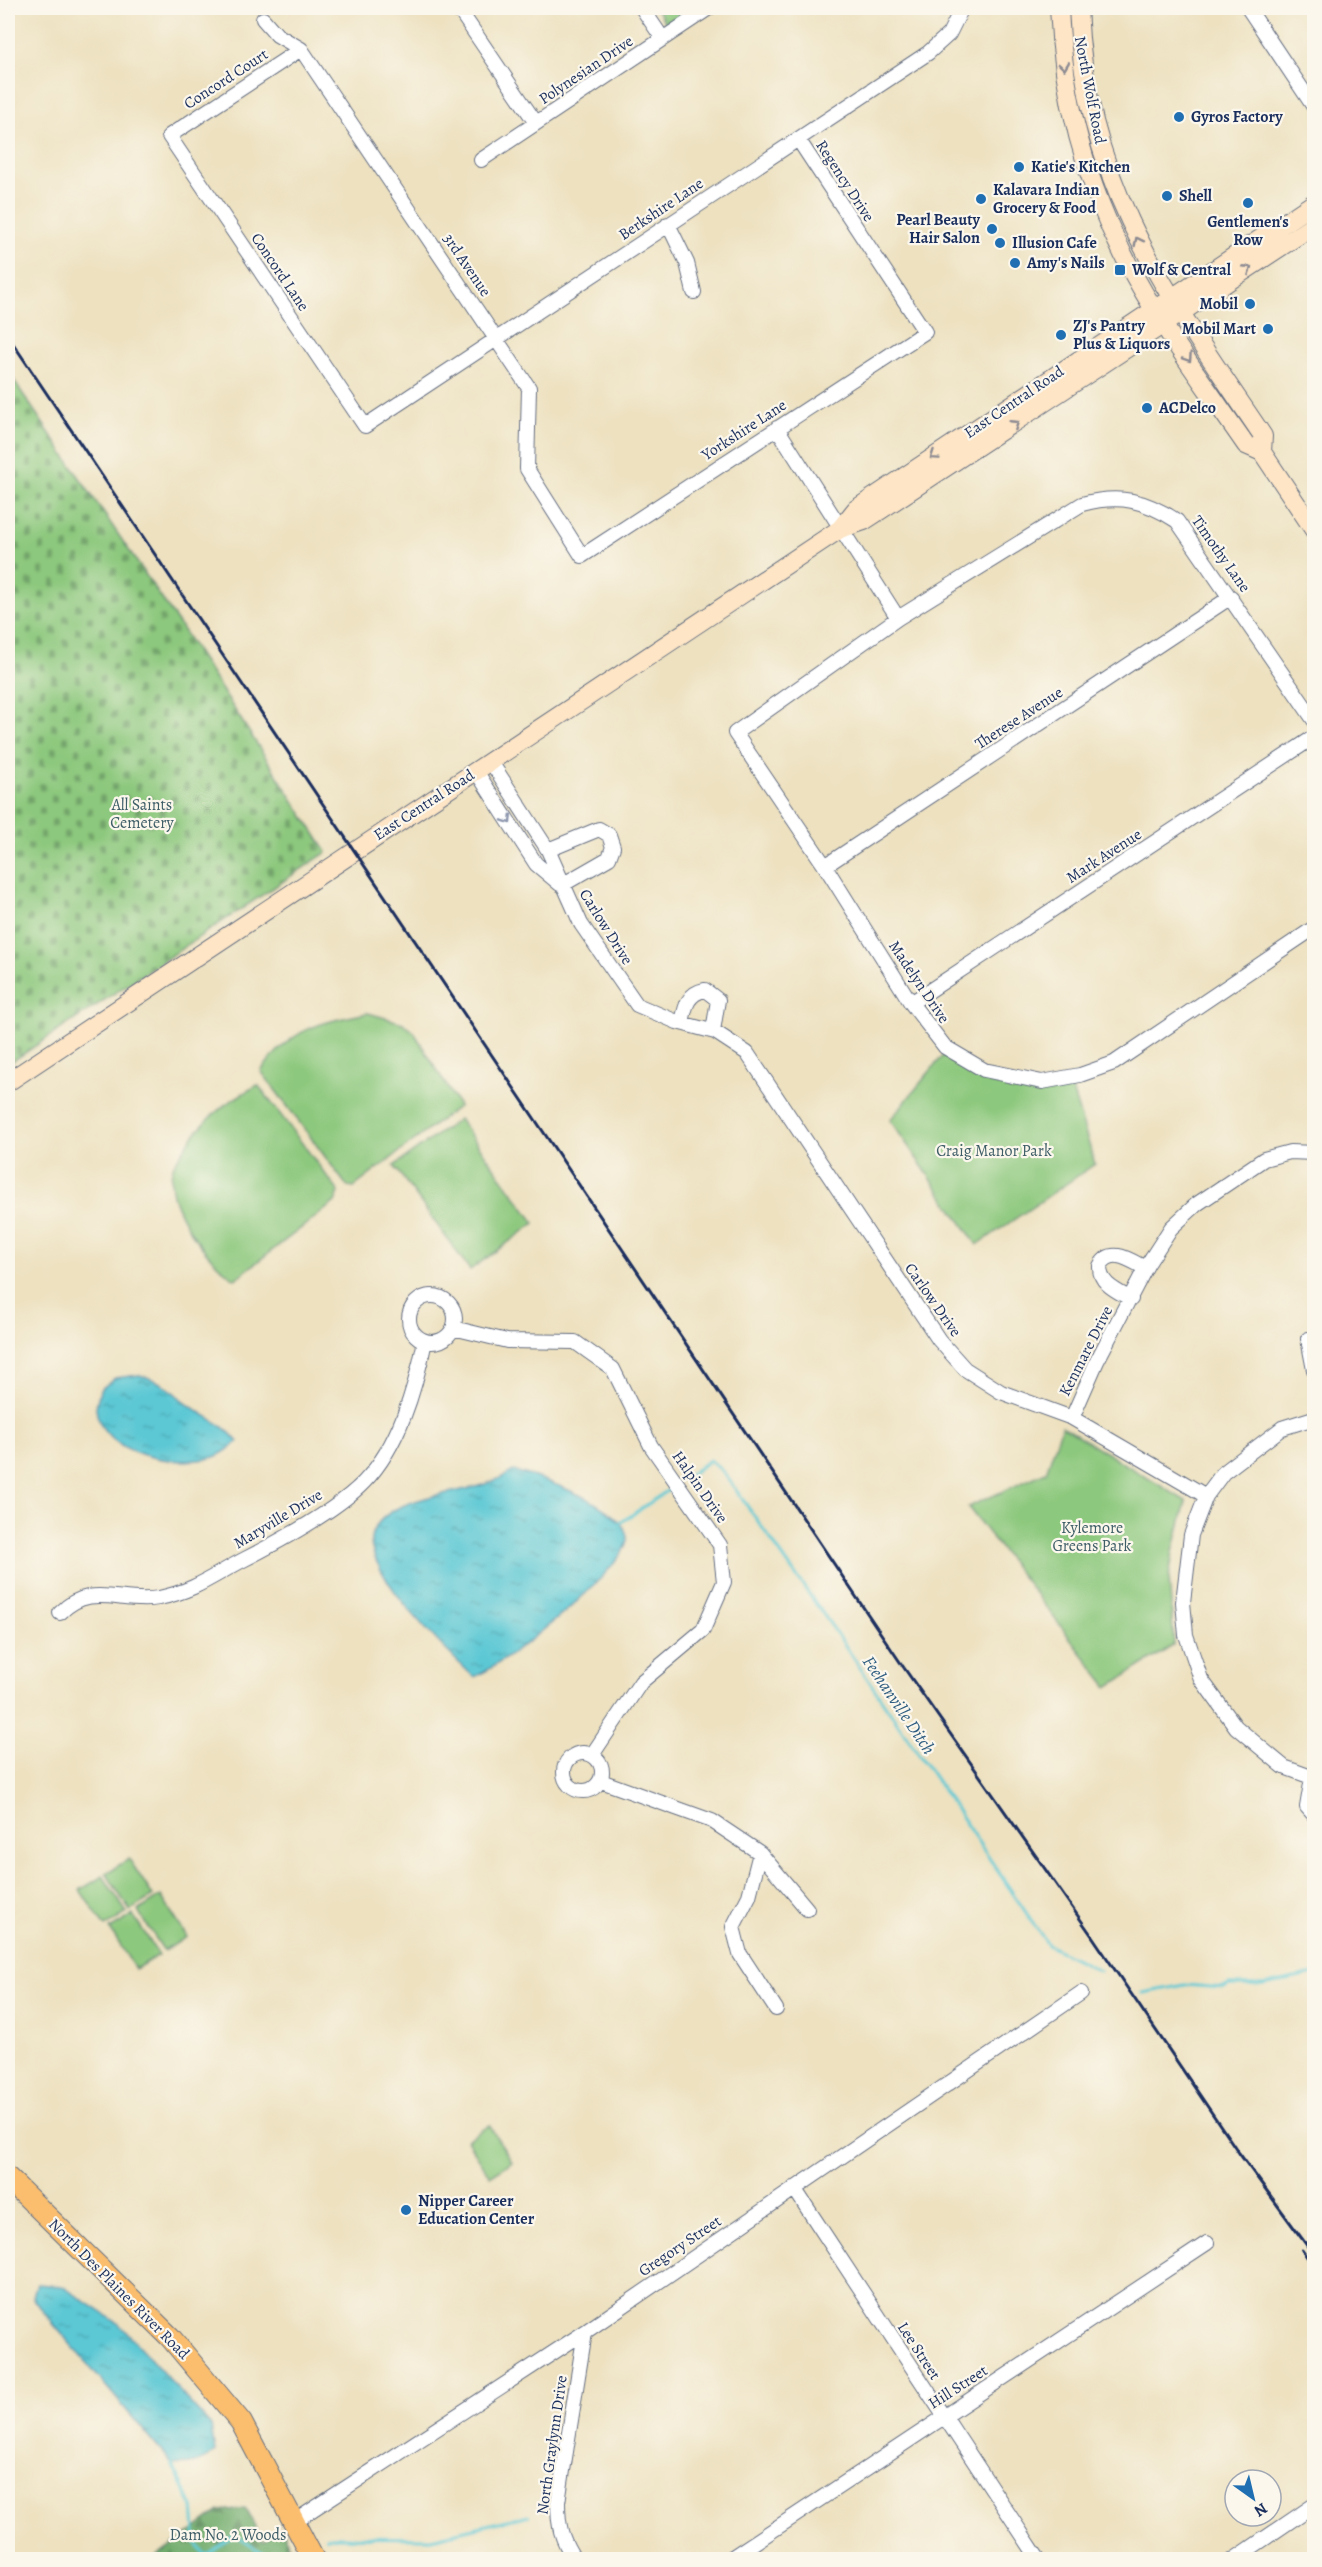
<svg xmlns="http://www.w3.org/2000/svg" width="1322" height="2567" font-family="Alegreya,serif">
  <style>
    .green { fill: #8cc87d; stroke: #547c6e; stroke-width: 1.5 }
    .forest { fill: url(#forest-firs); stroke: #466e65; stroke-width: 1.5 }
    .cemetery { fill: url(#cemetery-stones); stroke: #547c6e; stroke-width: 1.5 }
    .water { fill: url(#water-ripples); stroke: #3c7c99; stroke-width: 1.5 }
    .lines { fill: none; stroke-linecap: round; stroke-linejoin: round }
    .stream { stroke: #5cc8d4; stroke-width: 3 }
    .street-casing { stroke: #646d80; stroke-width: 16 }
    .secondary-casing { stroke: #646d80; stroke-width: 20 }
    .primary-casing { stroke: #646d80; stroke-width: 23 }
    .street { stroke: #fff; stroke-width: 14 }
    .secondary { stroke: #fde5c5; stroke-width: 18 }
    .primary { stroke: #fabe6e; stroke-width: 21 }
    .rail { stroke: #1b2f5e; stroke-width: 3 }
    .oneway { stroke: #8c8a92 }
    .oneway2 { stroke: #8d97ae }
    .poi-dot { fill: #1f6fb2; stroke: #fbf7ec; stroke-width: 2 }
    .labels { text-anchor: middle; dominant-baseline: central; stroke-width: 4.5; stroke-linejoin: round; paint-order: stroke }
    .street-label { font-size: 16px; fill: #1b2f5e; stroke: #fbf7ec }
    .poi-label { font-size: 16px; font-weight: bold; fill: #1b2f5e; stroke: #fbf7ec; text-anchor: start }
    .park-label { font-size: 16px; fill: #3d5d67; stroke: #fbf7ec }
    .water-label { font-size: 18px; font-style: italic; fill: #2e5d81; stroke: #fbf7ec }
  </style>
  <defs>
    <pattern id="forest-firs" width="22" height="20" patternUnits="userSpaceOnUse" patternTransform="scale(1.5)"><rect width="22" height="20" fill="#71ac6c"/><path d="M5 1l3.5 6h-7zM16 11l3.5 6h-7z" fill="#5c8c5c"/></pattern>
    <pattern id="cemetery-stones" width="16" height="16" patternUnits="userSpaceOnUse" patternTransform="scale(1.5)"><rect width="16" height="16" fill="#8cc87d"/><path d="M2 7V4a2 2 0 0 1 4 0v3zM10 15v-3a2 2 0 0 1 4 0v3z" fill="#72a36a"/></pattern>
    <pattern id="water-ripples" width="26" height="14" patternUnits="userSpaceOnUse" patternTransform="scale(1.5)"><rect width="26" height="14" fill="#5cc8d4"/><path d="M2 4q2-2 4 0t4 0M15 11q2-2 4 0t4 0" fill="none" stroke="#4ba3af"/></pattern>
  </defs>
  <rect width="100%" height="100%" fill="#fbf7ec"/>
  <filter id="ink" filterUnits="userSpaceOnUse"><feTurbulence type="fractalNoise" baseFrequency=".0167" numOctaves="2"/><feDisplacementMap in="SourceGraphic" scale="12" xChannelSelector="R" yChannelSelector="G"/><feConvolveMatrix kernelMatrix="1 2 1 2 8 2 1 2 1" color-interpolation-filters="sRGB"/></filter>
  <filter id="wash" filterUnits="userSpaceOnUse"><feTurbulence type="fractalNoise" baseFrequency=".008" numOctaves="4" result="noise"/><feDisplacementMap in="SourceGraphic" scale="24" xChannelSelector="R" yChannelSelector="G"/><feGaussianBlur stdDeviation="1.35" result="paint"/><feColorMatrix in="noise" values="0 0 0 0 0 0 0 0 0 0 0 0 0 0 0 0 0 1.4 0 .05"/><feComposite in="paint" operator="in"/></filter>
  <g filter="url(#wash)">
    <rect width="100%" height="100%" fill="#ede1c0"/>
    <path class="green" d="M656 8H693L667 25Z
      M368 1013 403 1023 414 1032 459 1106 354 1187 347 1186 261 1071C293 1027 318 1023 368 1013Z
      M945 1053C993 1079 1015 1090 1071 1086L1095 1164 977 1245 890 1120Z
      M258 1085 339 1192 335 1202 235 1279C208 1261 161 1203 173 1167 175 1161 180 1156 183 1151 202 1119 226 1102 258 1085Z
      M459 1119 535 1223 470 1270 394 1166Z
      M1062 1426 1186 1501 1173 1552 1169 1578 1174 1645 1108 1687 968 1507 1046 1472Z
      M129 1859 153 1896 130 1911 106 1873Z
      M103 1876 127 1913 105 1927 80 1890Z
      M161 1896 187 1937 164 1951 138 1911Z
      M133 1915 159 1955 135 1969 110 1929Z
      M489 2125 512 2162 490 2176 467 2140Z"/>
    <path class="forest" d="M246 2508 262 2541 282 2529 296 2559H154L219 2511Z"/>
    <path class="cemetery" d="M8 372 179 624 327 852 8 1064Z"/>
    <path class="water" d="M139 1375C171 1383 173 1396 198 1411 214 1421 226 1427 238 1442 230 1448 223 1454 214 1457 178 1468 101 1456 96 1409 96 1403 99 1396 100 1390L115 1378Z
      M513 1471C538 1476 626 1507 627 1538 628 1568 503 1666 474 1677 447 1652 371 1578 371 1540 371 1527 385 1515 396 1509 432 1490 479 1494 513 1471Z
      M37 2284 62 2286 119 2324 211 2426 215 2452C201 2463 189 2466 172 2464L45 2314 33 2297Z"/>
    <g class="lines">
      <path class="stream" d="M685 1478 710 1460 724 1473 842 1641 1048 1945 1100 1971
        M620 1523 670 1489
        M1143 1993 1185 1985 1224 1988 1229 1985H1263L1314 1974
        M172 2464 193 2507 196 2543 205 2554
        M326 2537 431 2538 529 2515
        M199 2560 235 2536C254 2545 266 2562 289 2554"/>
    </g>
  </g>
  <g filter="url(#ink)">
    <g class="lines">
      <g class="street-casing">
        <path id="street" d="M458 8 536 123
          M642 8 663 39
          M1248 8 1314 107
          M263 19 277 35 301 49 529 388 527 469 582 556 925 332 798 139
          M301 49 169 136 365 426 928 53 949 34 962 8
          M481 160 709 8
          M668 224 687 263 694 292
          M777 428 898 618
          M1314 720 1177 521C1145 500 1120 494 1082 504L898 618 735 733 825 866 911 1003 945 1047 984 1070 1042 1082 1080 1075 1114 1063 1314 928
          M491 762 548 850 581 924 637 1005 677 1022 715 1032 747 1053 939 1340 965 1369 1001 1392 1072 1418 1206 1496
          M476 771 536 864 560 884
          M548 850 599 829 609 835 613 847 609 858 562 885
          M825 866 1231 597
          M911 1003 1314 737
          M682 1023C685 1008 687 993 705 990L718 1000 713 1031
          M409 1319a23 23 0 1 1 46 0a23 23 0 1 1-46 0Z
          M1131 1299C1117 1291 1099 1284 1100 1266 1111 1246 1130 1260 1145 1268
          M453 1328 507 1341 575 1342 613 1369 651 1446 720 1545 724 1582 703 1630 641 1682 592 1755
          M1308 1339 1314 1370
          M1072 1418 1097 1361 1147 1265 1171 1228 1197 1204 1264 1159 1290 1152 1314 1153
          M1314 1418 1282 1428 1223 1473 1206 1496 1191 1535 1183 1602 1186 1635 1201 1679 1236 1727 1284 1767 1314 1778
          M60 1613C91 1581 121 1605 159 1598 197 1590 212 1576 245 1559 282 1540 336 1511 364 1482 399 1446 415 1389 425 1341
          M564 1772a19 19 0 1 1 38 0a19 19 0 1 1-38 0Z
          M1312 1778 1307 1807 1314 1815
          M601 1781 712 1821 760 1853 807 1909
          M760 1853 749 1896 733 1927 740 1954 776 2009
          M794 2188 1039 2560
          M295 2521 585 2332 1081 1993
          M575 2560C561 2539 558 2526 558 2502L585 2332
          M728 2560 1207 2243
          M1233 2560 1314 2505"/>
      </g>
      <g class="secondary-casing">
        <path id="secondary" d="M1059 8C1063 102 1089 194 1135 277 1167 335 1208 390 1246 445L1262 452 1314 530
          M1078 8C1085 186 1167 294 1263 436L1262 452
          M840 529 856 509 1314 203
          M8 1082 840 529 864 521 1314 225"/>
      </g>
      <g class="primary-casing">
        <path id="primary" d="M8 2178 170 2337 241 2422 314 2560"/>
      </g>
      <use href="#street" class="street"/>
      <use href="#secondary" class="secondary"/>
      <use href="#primary" class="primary"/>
      <path class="rail" d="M8 336 902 1665 1092 1936 1239 2153 1314 2255
        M1302 2250 1314 2267"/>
    </g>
    <defs><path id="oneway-chevron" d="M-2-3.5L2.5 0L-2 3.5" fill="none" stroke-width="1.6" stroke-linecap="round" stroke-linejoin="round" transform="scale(1.5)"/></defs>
    <g class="oneway">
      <use href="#oneway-chevron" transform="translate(1064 66) rotate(82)"/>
      <use href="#oneway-chevron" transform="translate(1138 241) rotate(-117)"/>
      <use href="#oneway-chevron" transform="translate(1248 269) rotate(-33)"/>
      <use href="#oneway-chevron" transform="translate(1188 358) rotate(56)"/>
      <use href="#oneway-chevron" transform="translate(1015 424) rotate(-33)"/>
      <use href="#oneway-chevron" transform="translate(934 456) rotate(146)"/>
    </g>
    <use class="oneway2" href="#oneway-chevron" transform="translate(508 820) rotate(57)"/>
  </g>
  <g class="poi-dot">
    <circle cx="1179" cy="117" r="6"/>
    <circle cx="1019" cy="167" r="6"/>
    <circle cx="1167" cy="196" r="6"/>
    <circle cx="981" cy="199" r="6"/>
    <circle cx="1248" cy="203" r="6"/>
    <circle cx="992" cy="229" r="6"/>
    <circle cx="1000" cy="243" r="6"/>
    <circle cx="1015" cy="263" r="6"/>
    <rect x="1114" y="264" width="12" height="12" rx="3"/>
    <circle cx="1250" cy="304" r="6"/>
    <circle cx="1268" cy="329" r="6"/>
    <circle cx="1061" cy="335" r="6"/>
    <circle cx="1147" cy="408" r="6"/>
    <circle cx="406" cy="2210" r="6"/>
  </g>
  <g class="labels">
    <g class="street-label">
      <text transform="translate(586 70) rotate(-34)">Polynesian Drive</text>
      <text transform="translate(226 79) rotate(-33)">Concord Court</text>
      <text transform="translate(1090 90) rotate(79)">North Wolf Road</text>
      <text transform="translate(845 181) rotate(57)">Regency Drive</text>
      <text transform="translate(661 209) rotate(-34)">Berkshire Lane</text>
      <text transform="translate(467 265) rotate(56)">3rd Avenue</text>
      <text transform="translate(280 272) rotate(56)">Concord Lane</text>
      <text transform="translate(1014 402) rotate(-34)">East Central Road</text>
      <text transform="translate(744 430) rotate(-33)">Yorkshire Lane</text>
      <text transform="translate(1221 554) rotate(55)">Timothy Lane</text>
      <text transform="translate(1019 718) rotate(-33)">Therese Avenue</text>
      <text transform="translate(424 805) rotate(-33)">East Central Road</text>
      <text transform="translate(1104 856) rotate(-33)">Mark Avenue</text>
      <text transform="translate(606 927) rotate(58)">Carlow Drive</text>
      <text transform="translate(919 982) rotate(56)">Madelyn Drive</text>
      <text transform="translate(933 1300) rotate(55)">Carlow Drive</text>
      <text transform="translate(1086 1351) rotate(-63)">Kenmare Drive</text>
      <text transform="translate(700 1487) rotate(55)">Halpin Drive</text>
      <text transform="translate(278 1519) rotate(-31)">Maryville Drive</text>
      <text transform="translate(680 2246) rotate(-34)">Gregory Street</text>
      <text transform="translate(119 2289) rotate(45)">North Des Plaines River Road</text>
      <text transform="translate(919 2351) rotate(57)">Lee Street</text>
      <text transform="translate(958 2387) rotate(-33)">Hill Street</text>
      <text transform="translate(552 2445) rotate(-82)">North Graylynn Drive</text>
    </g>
    <g class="poi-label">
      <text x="1191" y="117">Gyros Factory</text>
      <text x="1031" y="167">Katie's Kitchen</text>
      <text x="993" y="190">Kalavara Indian<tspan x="993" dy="18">Grocery &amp; Food</tspan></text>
      <text x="1179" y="196">Shell</text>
      <text x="980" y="220" text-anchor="end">Pearl Beauty<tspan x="980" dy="18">Hair Salon</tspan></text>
      <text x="1248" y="222" text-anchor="middle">Gentlemen's<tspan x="1248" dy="18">Row</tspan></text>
      <text x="1012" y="243">Illusion Cafe</text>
      <text x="1027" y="263">Amy's Nails</text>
      <text x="1132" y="270">Wolf &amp; Central</text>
      <text x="1238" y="304" text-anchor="end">Mobil</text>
      <text x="1073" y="326">ZJ's Pantry<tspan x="1073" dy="18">Plus &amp; Liquors</tspan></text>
      <text x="1256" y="329" text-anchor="end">Mobil Mart</text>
      <text x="1159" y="408">ACDelco</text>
      <text x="418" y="2201">Nipper Career<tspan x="418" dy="18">Education Center</tspan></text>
    </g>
    <g class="park-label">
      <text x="142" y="805">All Saints<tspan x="142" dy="18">Cemetery</tspan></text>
      <text x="994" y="1151">Craig Manor Park</text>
      <text x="1092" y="1528">Kylemore<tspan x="1092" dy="18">Greens Park</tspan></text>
      <text x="228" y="2535">Dam No. 2 Woods</text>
    </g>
    <g class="water-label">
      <text transform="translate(899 1705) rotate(56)">Feehanville Ditch</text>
    </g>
  </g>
  <rect width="1322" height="2567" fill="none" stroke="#fbf7ec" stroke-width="30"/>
  <g transform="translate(1253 2498) rotate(146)"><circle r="28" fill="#fbf7ec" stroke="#a1a7b3" stroke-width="1.5"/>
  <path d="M0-4.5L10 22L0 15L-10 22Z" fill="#1f6fb2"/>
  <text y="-9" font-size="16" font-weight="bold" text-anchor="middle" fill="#1b2f5e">N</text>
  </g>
</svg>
